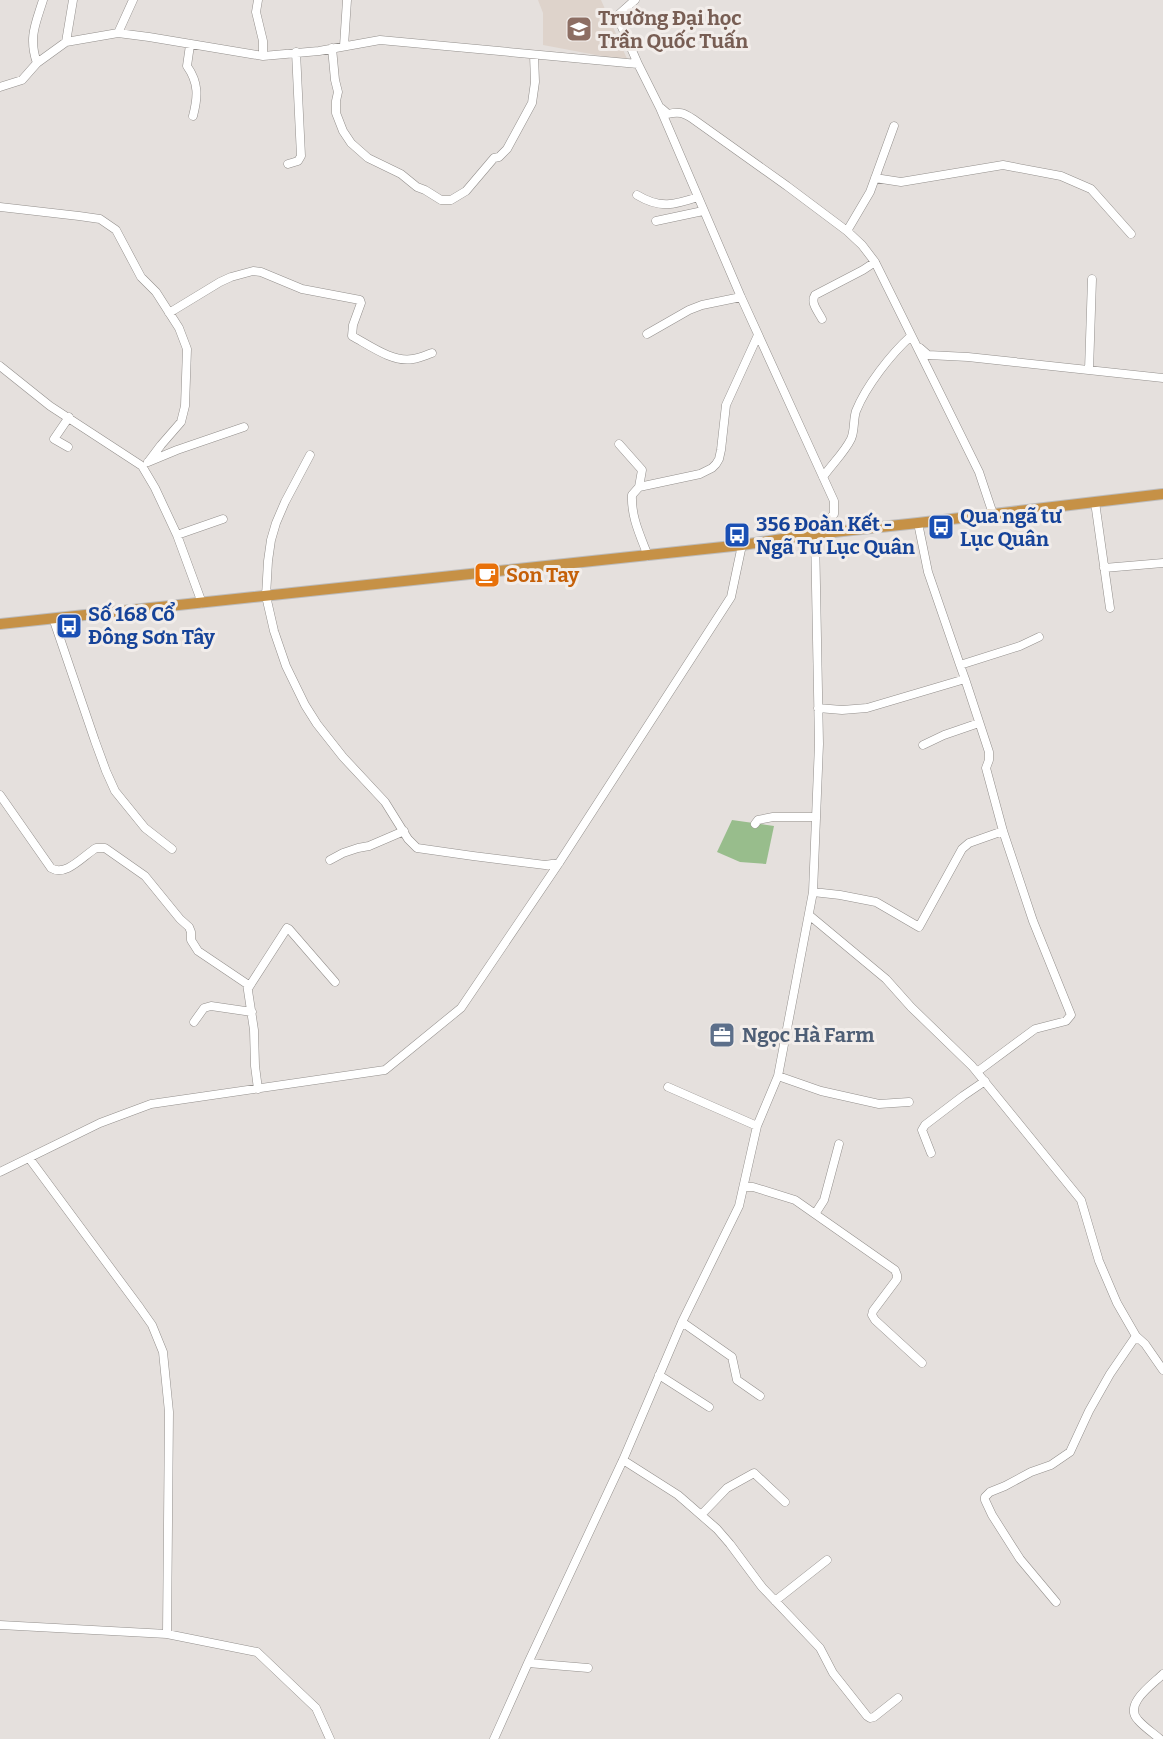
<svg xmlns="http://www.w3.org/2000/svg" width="1163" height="1739" font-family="Bitter,serif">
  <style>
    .built { fill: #ded3cb }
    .green { fill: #98bd8c }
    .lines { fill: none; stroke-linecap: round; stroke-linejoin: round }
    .minor-casing { stroke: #938f8c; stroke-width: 9 }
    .highway-casing { stroke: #bdbcbc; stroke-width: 12 }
    .minor { stroke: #fff; stroke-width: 8 }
    .highway { stroke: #c69146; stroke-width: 10 }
    .labels { text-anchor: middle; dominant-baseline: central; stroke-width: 6; stroke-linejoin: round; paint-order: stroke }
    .education-label { font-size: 20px; font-weight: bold; fill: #785e54; stroke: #f2edea; text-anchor: start }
    .transit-label { font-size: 20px; font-weight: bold; fill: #164399; stroke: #f2edea; text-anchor: start }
    .food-label { font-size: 20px; font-weight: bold; fill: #c56008; stroke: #f2edea; text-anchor: start }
    .service-label { font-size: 20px; font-weight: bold; fill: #4e5e75; stroke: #f2edea; text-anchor: start }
  </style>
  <rect width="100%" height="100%" fill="#e5e0dd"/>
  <path class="built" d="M538 0H601L628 61 543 45V13Z"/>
  <path class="green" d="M732 820 774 826 766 864 740 862 717 852Z"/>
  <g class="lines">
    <g class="minor-casing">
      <path id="minor" d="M258 0 256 12 263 41V56
        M635 0 617 16 638 64
        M118 33 133 0
        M66 42 73 0
        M190 45 187 66C199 83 198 97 193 116
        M344 46 347 0
        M332 48 335 80 338 92 336 101V113L343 131 351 143 368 158 401 174 417 187 425 190 441 200H451L466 191 494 158 499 157 507 149 532 103 535 82 534 55
        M37 63C28 37 36 23 43 0
        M0 87 22 80 37 63 66 42 118 33 149 37 263 56 319 51 380 40 638 64 660 108 741 297 834 501V514L815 534 819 744 813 892 778 1076 757 1126 739 1206 682 1322 623 1460 528 1663 494 1739
        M661 108 668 114C679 111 684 113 693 119L787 186 847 231 862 245 875 262 979 472 993 514
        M288 164 298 161 301 156 296 52
        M875 178 901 182 1003 165 1061 176 1091 189 1131 234
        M637 195C660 209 674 205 698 197
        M0 207 79 216 100 219 116 230 141 277 156 292 179 328 187 349 185 406 181 422 161 445 149 461
        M656 221 703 211
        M847 231 870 192 894 126
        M169 313 220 282 231 277 253 271 261 272 302 289 360 300 361 303 353 325 352 336C369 345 393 363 413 359 420 358 426 355 432 353
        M822 319C818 311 810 303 815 295L863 270 875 262
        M647 334 689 310 702 305 741 297
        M920 348 928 355 968 357 1163 378
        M0 366 50 406 142 466 155 488 177 535 202 603
        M1089 370 1092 279
        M619 444 642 470 639 487 632 495C631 517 640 535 648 556
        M68 447 54 439 69 417
        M310 455 285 502 276 523 271 540 268 561 266 596 274 631 286 666 305 705 317 724 343 757 385 802 408 839 417 848 473 856 545 865 559 863
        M148 462 177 450 244 427
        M823 477C832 464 844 453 851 439 855 430 853 420 856 411 866 386 891 354 911 336
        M639 487 700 474 712 468 716 464 719 459 721 450 726 405 758 335
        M1095 502 1110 608
        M918 523 928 572 960 665
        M177 535 223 519
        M1104 568 1163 563
        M53 618 95 741 106 771 115 791 145 828 172 849
        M965 679 989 752V760L986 768 1003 831 1033 921 1071 1015 1066 1021 1035 1029 977 1072
        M818 708 842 710 867 708 965 679 960 665 1020 646 1039 637
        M923 745 944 735 979 723
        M0 795 51 868C66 877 83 856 96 848H105L145 876 180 919 189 927 191 932V940L198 951 247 984 254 1030 255 1066 258 1089
        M755 824 758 820 773 817H816
        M330 860 343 853 358 848 369 846 404 831
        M813 892 840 895 876 902 919 927 962 849 969 843 1003 831
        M809 915 886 979 911 1007 972 1066 1081 1200 1099 1261 1117 1303 1136 1336 1145 1344 1163 1370
        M249 987 287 928 289 929 335 982
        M194 1022 204 1008 211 1006 252 1012
        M778 1076 821 1091 879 1104 909 1102
        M668 1087 757 1126
        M931 1153 922 1130 925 1125 963 1096 985 1081
        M29 1158 140 1308 152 1325 163 1352 169 1412 167 1634
        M0 1172 100 1123 151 1104 385 1070 461 1008 559 863 731 597 742 545
        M744 1187H753L795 1200 895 1270 897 1275V1279L873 1311 872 1315 875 1320 922 1363
        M815 1214 824 1200 839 1144
        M682 1322 732 1357 737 1380 760 1396
        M659 1375 709 1407
        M623 1460 678 1495 717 1529 730 1544 762 1587 820 1648 833 1673 867 1716 870 1718 874 1717 898 1698
        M701 1515 727 1488 754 1473 785 1502
        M775 1601 827 1560
        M1056 1602 1020 1559 992 1515 985 1500V1497L990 1492 1005 1486 1031 1472 1051 1465 1070 1452 1089 1411 1110 1374 1136 1336
        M0 1625 167 1634 257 1652 316 1708 330 1739
        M528 1663 588 1668
        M1160 1739C1153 1733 1144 1727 1138 1720 1123 1704 1153 1684 1163 1674"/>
    </g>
    <g class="highway-casing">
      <path id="highway" d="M0 624 742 545 815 534 918 523 1163 494"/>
    </g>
    <use href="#minor" class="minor"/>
    <use href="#highway" class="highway"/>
  </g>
  <defs>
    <g id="university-square" transform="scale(1.35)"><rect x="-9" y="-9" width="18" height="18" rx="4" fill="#8d6e63" stroke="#f2edea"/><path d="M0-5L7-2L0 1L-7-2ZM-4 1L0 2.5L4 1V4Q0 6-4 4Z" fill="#fff"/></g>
    <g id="bus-square" transform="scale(1.35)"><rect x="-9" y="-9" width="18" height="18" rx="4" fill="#1a4fb4" stroke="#f2edea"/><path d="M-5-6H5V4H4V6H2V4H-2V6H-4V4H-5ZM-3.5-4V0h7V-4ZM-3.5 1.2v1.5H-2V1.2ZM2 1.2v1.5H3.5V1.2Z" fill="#fff"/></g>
    <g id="cafe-square" transform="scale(1.35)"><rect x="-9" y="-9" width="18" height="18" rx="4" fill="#e8710a" stroke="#f2edea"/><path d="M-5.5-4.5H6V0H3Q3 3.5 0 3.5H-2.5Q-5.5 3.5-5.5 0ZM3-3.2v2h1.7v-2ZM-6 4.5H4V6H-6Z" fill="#fff"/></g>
    <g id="office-square" transform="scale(1.35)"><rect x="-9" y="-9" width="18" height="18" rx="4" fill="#5c6f8a" stroke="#f2edea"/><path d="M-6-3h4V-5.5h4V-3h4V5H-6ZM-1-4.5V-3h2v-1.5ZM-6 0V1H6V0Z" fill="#fff"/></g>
  </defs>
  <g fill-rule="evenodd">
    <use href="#university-square" x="579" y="29"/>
    <use href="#bus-square" x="941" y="527"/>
    <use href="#bus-square" x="737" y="535"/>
    <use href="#cafe-square" x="487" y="575"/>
    <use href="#bus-square" x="69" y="626"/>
    <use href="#office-square" x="722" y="1035"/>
  </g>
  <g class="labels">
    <g class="education-label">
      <text x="598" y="18">Trường Đại học<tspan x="598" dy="23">Trần Quốc Tuấn</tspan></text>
    </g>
    <g class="transit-label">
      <text x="960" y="516">Qua ngã tư<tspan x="960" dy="23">Lục Quân</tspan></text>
      <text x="756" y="524">356 Đoàn Kết -<tspan x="756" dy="23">Ngã Tư Lục Quân</tspan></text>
      <text x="88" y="614">Số 168 Cổ<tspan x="88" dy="23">Đông Sơn Tây</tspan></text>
    </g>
    <g class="food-label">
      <text x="506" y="575">Son Tay</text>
    </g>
    <g class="service-label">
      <text x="742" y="1035">Ngọc Hà Farm</text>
    </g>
  </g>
</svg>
